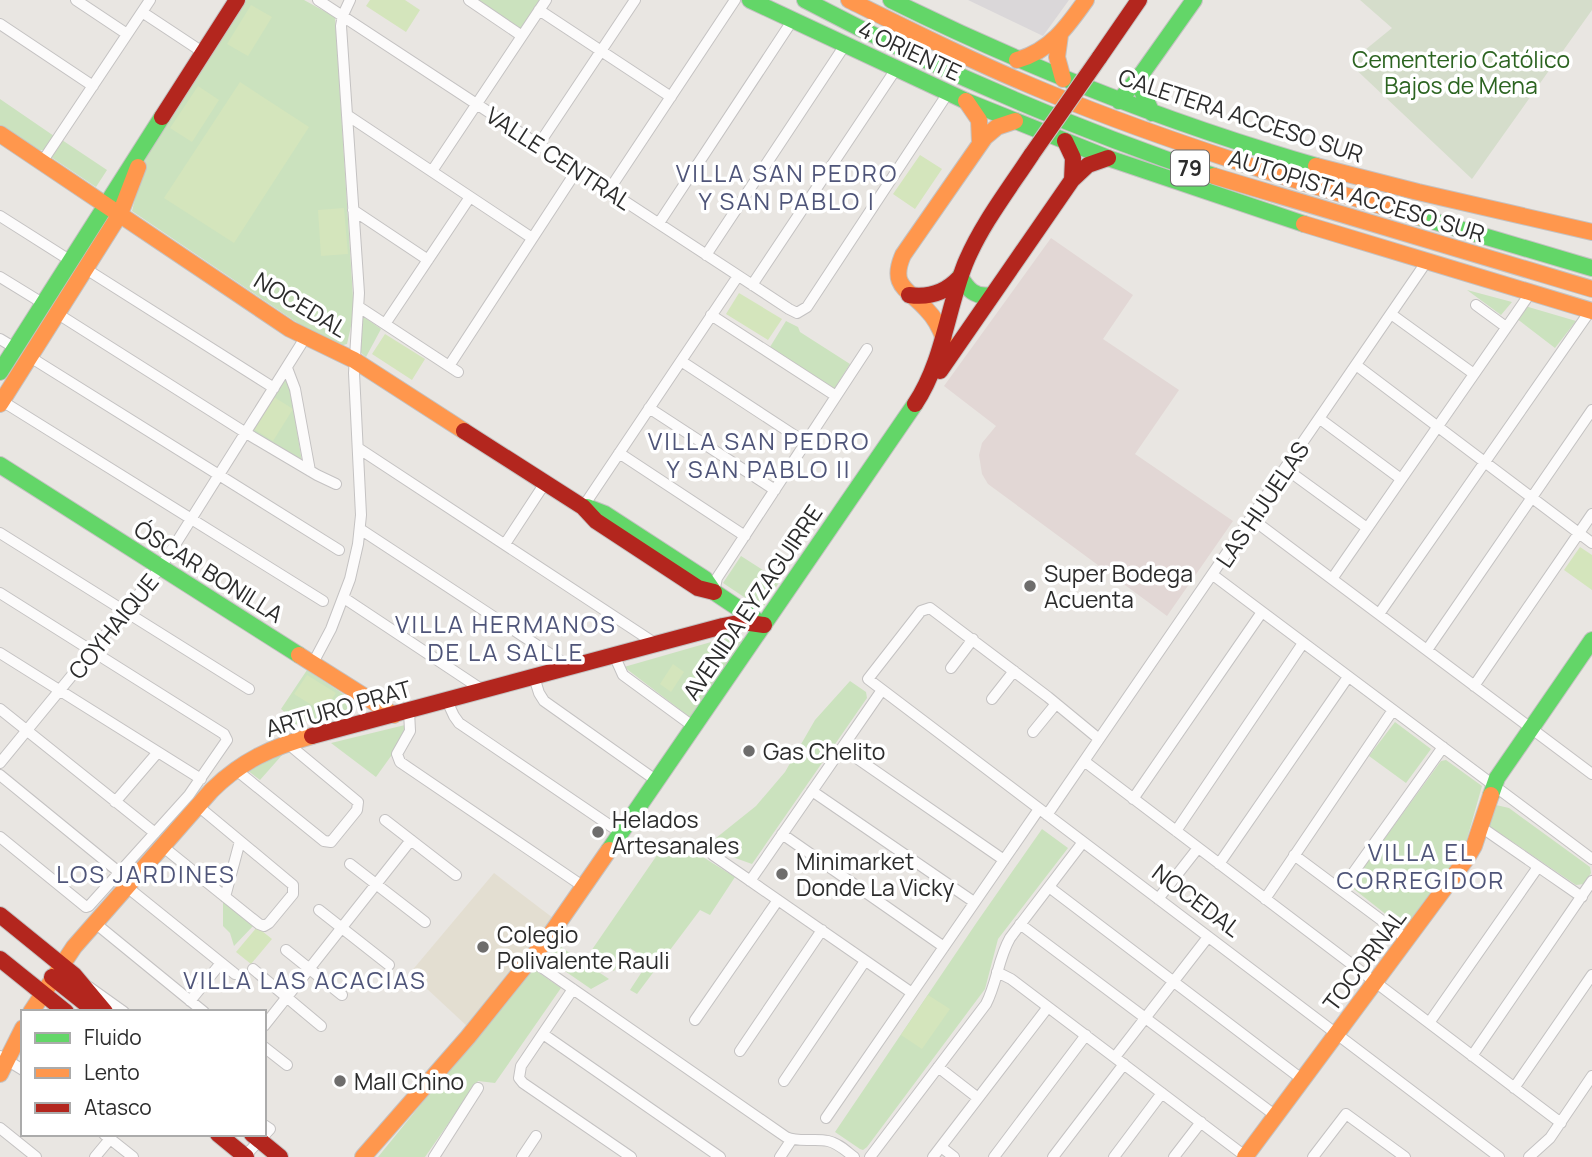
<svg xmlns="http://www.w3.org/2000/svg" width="1592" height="1157" font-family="Manrope,sans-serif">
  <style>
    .industrial { fill: #dad7d9 }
    .education { fill: #e3ded1 }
    .medical { fill: #e2d7d5 }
    .green { fill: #cbe2be }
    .cemetery { fill: #d5ddcb }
    .pitch { fill: #d4e5bc }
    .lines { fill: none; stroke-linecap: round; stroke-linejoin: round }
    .street-casing { stroke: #c4c2c2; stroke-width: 12 }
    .fast-casing { stroke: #c4c2c2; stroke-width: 18 }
    .slow-casing { stroke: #c4c2c2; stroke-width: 18 }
    .jam-casing { stroke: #c4c2c2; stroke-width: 18 }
    .street { stroke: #fcfbfb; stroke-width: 10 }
    .fast { stroke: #63d668; stroke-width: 16 }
    .slow { stroke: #ff974d; stroke-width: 16 }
    .jam { stroke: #b3261e; stroke-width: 16 }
    .jam-bridge-casing { stroke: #c5c4c2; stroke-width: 18; stroke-linecap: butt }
    .jam-bridge { stroke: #b3261e; stroke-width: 16 }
    .poi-dot { fill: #6e6d6c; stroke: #fff; stroke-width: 2.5 }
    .labels { text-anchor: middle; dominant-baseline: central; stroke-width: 7; stroke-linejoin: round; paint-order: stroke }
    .shield { fill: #fff; stroke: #6b6b6b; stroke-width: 2 }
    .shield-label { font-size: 21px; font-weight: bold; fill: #2c2c2c }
    .street-label { font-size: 23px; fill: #2c2c2c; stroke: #fff }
    .park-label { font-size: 23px; fill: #2c6421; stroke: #fff }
    .poi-label { font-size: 23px; fill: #2c2c2c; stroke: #fff; text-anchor: start }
    .neighbourhood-label { font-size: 24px; letter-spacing: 2px; fill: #4f5579; stroke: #fff }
  </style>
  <rect width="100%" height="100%" fill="#e9e6e2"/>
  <path class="industrial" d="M968 0H1069L1043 36Z"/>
  <path class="education" d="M494 873 557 921 468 1027 410 973Z"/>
  <path class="medical" d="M1051 238 1133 295 1103 339 1179 390 1135 454 1233 521 1167 616 988 484 982 474 979 455 982 443 996 426 944 386Z"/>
  <path class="green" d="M244 0H304L335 17 354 313 347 344 336 347 308 330 132 211 148 149Z
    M478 0H540L521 29Z
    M0 99 54 136 45 150H38L0 125Z
    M62 140 107 170 96 187 51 157Z
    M1467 290 1512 302 1501 315Z
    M1525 306 1576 321 1555 348 1516 318Z
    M364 317 381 329 366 357 359 351 362 318Z
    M786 321 798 327 800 332 850 364 833 391 770 347Z
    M288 376 302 462 251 432Z
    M741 556 780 581 762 609 723 583Z
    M739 634 745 640 691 718 624 667Z
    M307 670 357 703 356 707 277 730 287 714 281 709Z
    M850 681 866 692 867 698 752 864 724 854V849L711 842 756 806 785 772 815 720Z
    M1395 722 1431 749 1406 783 1369 756Z
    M405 725 404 738 376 777 331 743Z
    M283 754 260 780 247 770 261 760Z
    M1446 760 1482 786 1465 846 1409 926 1402 927 1350 886 1441 761Z
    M1496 805 1509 808 1590 867 1591 873 1584 884 1576 885 1489 826Z
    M1042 829 1068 848 998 939 985 989 867 1147 863 1150 860 1149 835 1132 977 922Z
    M666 842 693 858 698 854 735 877 710 915 700 910 637 994 630 990 649 961 630 948 614 971 589 954Z
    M223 899 254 925 234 946 230 933 223 926Z
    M558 945 609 979 591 989 546 958Z
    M532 968 561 988 495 1083 478 1081 425 1157H378Z"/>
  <path class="cemetery" d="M1360 0H1592V10L1472 179 1349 63 1392 28Z"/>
  <path class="pitch" d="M370 0H405L420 10 406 32 366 6Z
    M251 5 272 17 248 56 227 44Z
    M240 82 309 127 234 243 164 198Z
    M198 86 219 100 192 142 170 128Z
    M920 155 942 169 915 209 893 194Z
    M344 208 348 254 321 256 318 210Z
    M739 293 782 319 768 340 726 314Z
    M385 334 425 359 412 380 372 354Z
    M274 397 293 409 273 441 254 429Z
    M1580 547 1592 555V590L1564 570Z
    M673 664 684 672 671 692 660 684Z
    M307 675 336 693 323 712 294 694Z
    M257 927 272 939 251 964 236 952Z
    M928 995 950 1009 922 1049 901 1035Z"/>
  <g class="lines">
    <g class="street-casing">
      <path id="street" d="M76 0 127 34
        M318 0 789 309 797 313 807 307 948 93
        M469 0 522 36
        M539 10 671 97
        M142 12 204 53
        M0 24 93 86
        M347 115 532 238
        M539 144 635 0
        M42 162 150 0
        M432 171 546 0
        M609 190 735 0
        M353 210 428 260
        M0 216 71 261
        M659 223 792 21
        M706 255 845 45
        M86 269 274 388
        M0 277 44 304
        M752 285 896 69
        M1476 305 1506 327
        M359 307 458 372
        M58 314 246 433 317 475 336 484
        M1391 314 1474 374
        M711 315 836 396
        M385 324 470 197
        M0 339 15 348
        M30 357 339 550
        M681 361 806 443
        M1356 365 1592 543
        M449 366 577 170
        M287 368 295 389 310 471
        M2 401 323 601
        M649 408 775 490
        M1320 419 1401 479
        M358 448 656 644
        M619 453 745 536
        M1286 469 1367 528
        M583 507 738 276
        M1252 519 1592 774
        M360 529 570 667
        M0 533 249 689
        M505 544 545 483
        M1213 575 1592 859
        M1332 579 1531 292
        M714 592 717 578 867 349
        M0 593 224 734 227 740 189 795 89 906 86 907 0 837
        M344 598 484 691
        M1379 614 1590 311
        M1427 650 1592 410
        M0 653 201 779
        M614 655 623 675 694 727
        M313 663 331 629 350 579 358 544 361 515 354 373 359 293 341 26 343 15 350 0
        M951 668 973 639
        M534 677 539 693 544 701 657 781
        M1474 686 1592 514
        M992 699 1014 671
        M447 701 454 716 459 723 621 833
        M0 709 155 833
        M409 711 410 731 397 754 400 762 584 887
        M1033 732 1055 705
        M1099 739 1048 697 930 608 921 611 868 679 1499 1157
        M842 748 1004 860
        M1084 761 1561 1123
        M0 763 161 567 305 338
        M235 769 324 841 331 842 357 810 358 802 287 743
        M0 775 120 873
        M812 791 974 902
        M1133 799 1262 612
        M115 802 158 752
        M1047 815 1427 261
        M385 820 456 875
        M1481 827 1582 897
        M1176 831 1303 643
        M782 834 944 947
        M162 846 259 924 264 926 269 923 293 894V885L198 806
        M713 855 912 993
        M1294 855 1408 940
        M350 864 425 922
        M1219 864 1348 677
        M750 881 882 690
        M127 887 235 974
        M1049 887 1303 1080
        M1341 890 1443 747
        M225 897 240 841
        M1158 899 1198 848
        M1265 899 1393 710
        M319 910 389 965
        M95 923 204 1012
        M1020 924 1276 1116
        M286 950 342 995
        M531 960 786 1137C800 1143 814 1138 828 1141 838 1143 846 1151 854 1157
        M253 969 321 1026
        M997 972 1011 979 1245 1156
        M89 987 124 1012
        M573 989 521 1066 519 1078 523 1083 631 1157
        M190 1001 221 963
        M695 1020 778 900
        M1429 1023 1538 867
        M264 1026 411 840
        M543 1034 720 1157
        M264 1047 287 1065
        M740 1051 822 930
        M0 1056 23 1070
        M1472 1056 1592 881
        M1115 1057 1208 937
        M938 1067 978 1098
        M784 1081 865 961
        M1514 1088 1592 975
        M826 1118 1039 809
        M0 1128 36 1157
        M104 1134 133 1157
        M941 1147 954 1157
        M245 1156 270 1129 264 1125
        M95 1157 110 1139
        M434 1157 478 1088
        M522 1157 536 1136
        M780 1157 792 1139
        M870 1157 986 1004C997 983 998 959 1010 938L1083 842
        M933 1157 1048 1007
        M994 1157 1086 1035
        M1053 1157 1124 1064
        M1114 1157 1162 1093
        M1174 1157 1201 1122
        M1313 1157 1346 1114 1405 1157
        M1529 1157 1550 1138 1592 1076"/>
    </g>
    <g class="fast-casing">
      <path id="fast" d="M750 0 966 101 1108 158 1304 224
        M805 0C937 70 1073 128 1214 176
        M891 0C1028 68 1169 123 1316 166
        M1143 72 1142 91 1152 113
        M1119 101 1143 72 1194 0
        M1419 217 1592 268
        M960 276C967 289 975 298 991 295
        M0 372 162 117
        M0 465 299 655
        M587 507 605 514 705 579 714 592 759 622
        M1491 795 1497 778 1592 640
        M609 850 915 404"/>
    </g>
    <g class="slow-casing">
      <path id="slow" d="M849 0C916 33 982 66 1051 94 1171 143 1295 181 1419 217
        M1060 35 1057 57 1063 79
        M1017 60C1050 51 1067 27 1086 0
        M966 101 979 120 980 143
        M0 134 290 329 354 360 464 431
        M1316 166 1418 192 1592 232
        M1214 176 1592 289
        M1304 224 1592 311
        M944 339C940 328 935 318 927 310 909 289 889 287 903 255L985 137 997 127 1015 121
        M0 404 120 214 138 167
        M299 655 394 715
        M31 1012 74 947 211 791C241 761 272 747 312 736
        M0 1074 23 1028
        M363 1157 468 1037 550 935 609 850
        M1245 1157 1467 858 1474 846 1491 795"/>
    </g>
    <g class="jam-casing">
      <path id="jam" d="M1099 58 1139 0
        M162 117 237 0
        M1065 141 1073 158 1072 180
        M909 295C929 298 945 293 959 278
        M940 371 1072 180 1088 165 1108 158
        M915 404C943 362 947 310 965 264 981 225 1009 189 1032 154
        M464 431 583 507 596 521 698 588 714 592
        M312 736 723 626 743 622 764 625
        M0 915 74 975 105 1012
        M0 959 66 1012
        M52 977 96 1012
        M218 1134 246 1157
        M252 1134 280 1157"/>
    </g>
    <use href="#street" class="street"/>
    <use href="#fast" class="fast"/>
    <use href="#slow" class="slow"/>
    <use href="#jam" class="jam"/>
    <g class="jam-bridge-casing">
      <path id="jam-bridge" d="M1032 154 1099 58"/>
    </g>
    <use href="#jam-bridge" class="jam-bridge"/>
  </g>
  <g class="poi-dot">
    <circle cx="1030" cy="586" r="7"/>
    <circle cx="749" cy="751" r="7"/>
    <circle cx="598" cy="832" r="7"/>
    <circle cx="782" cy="874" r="7"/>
    <circle cx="483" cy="947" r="7"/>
    <circle cx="340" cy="1081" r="7"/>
  </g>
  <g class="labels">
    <rect class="shield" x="1171" y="150.5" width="38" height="35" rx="5"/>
    <g class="shield-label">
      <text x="1190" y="168">79</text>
    </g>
    <g class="street-label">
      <text transform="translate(910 50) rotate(25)">4 ORIENTE</text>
      <text transform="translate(1241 115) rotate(18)">CALETERA ACCESO SUR</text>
      <text transform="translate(559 158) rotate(33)">VALLE CENTRAL</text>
      <text transform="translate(1357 195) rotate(17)">AUTOPISTA ACCESO SUR</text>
      <text transform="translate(301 304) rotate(31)">NOCEDAL</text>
      <text transform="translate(1262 504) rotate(-56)">LAS HIJUELAS</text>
      <text transform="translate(209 571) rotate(32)">ÓSCAR BONILLA</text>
      <text transform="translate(752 602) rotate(-56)">AVENIDA EYZAGUIRRE</text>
      <text transform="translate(113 626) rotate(-51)">COYHAIQUE</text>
      <text transform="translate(338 708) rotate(-16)">ARTURO PRAT</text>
      <text transform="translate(1197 900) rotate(37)">NOCEDAL</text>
      <text transform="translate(1364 960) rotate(-53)">TOCORNAL</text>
    </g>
    <g class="park-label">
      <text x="1461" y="59">Cementerio Católico<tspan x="1461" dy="26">Bajos de Mena</tspan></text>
    </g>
    <g class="poi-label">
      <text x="1044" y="573">Super Bodega<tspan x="1044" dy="26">Acuenta</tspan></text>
      <text x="763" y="751">Gas Chelito</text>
      <text x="612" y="819">Helados<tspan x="612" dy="26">Artesanales</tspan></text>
      <text x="796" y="861">Minimarket<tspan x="796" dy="26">Donde La Vicky</tspan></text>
      <text x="497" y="934">Colegio<tspan x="497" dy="26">Polivalente Rauli</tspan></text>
      <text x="354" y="1081">Mall Chino</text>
    </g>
    <g class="neighbourhood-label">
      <text x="787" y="172">VILLA SAN PEDRO<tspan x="787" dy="28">Y SAN PABLO I</tspan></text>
      <text x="759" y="440">VILLA SAN PEDRO<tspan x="759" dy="28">Y SAN PABLO II</tspan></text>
      <text x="506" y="623">VILLA HERMANOS<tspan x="506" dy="28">DE LA SALLE</tspan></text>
      <text x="1421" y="851">VILLA EL<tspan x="1421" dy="28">CORREGIDOR</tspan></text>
      <text x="146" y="873">LOS JARDINES</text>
      <text x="305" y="979">VILLA LAS ACACIAS</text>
    </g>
  </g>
  <rect x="21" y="1010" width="245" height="126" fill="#ffffff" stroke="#ababab" stroke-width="2"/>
  <rect x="35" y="1033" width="35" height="10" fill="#63d668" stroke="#ababab" stroke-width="2"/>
  <text x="84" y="1045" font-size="21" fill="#2c2c2c">Fluido</text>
  <rect x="35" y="1068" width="35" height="10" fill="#ff974d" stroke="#ababab" stroke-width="2"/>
  <text x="84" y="1080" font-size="21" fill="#2c2c2c">Lento</text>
  <rect x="35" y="1103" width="35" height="10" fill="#b3261e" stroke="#ababab" stroke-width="2"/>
  <text x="84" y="1115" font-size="21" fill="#2c2c2c">Atasco</text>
</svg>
